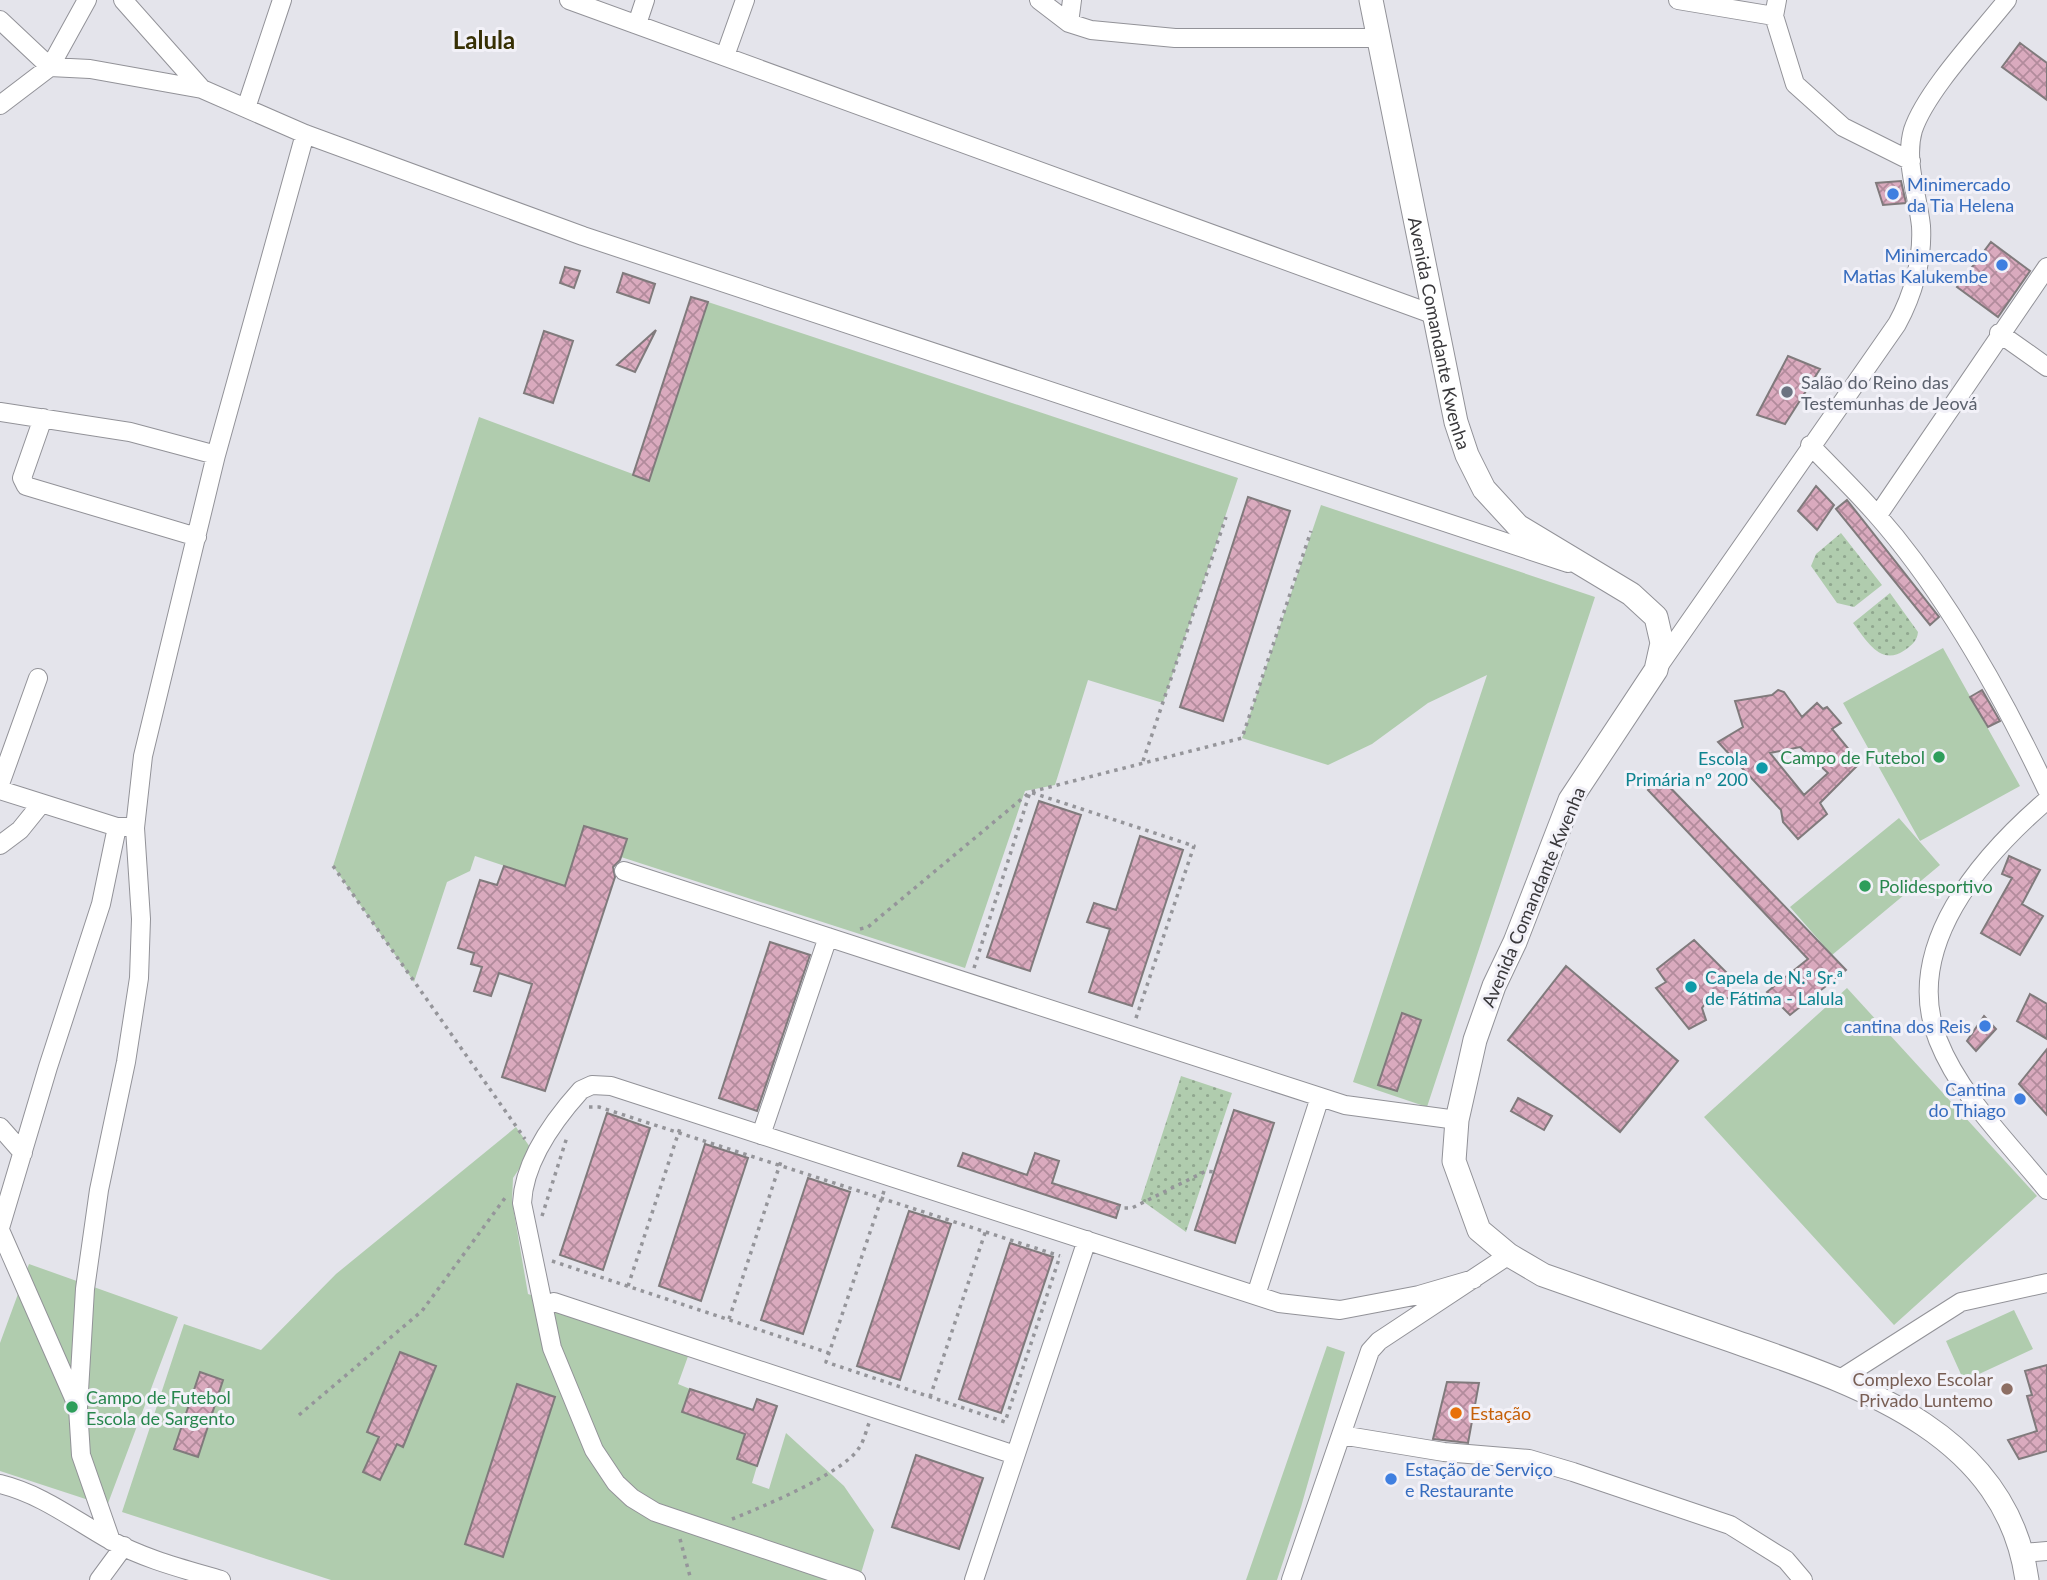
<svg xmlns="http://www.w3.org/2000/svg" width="2047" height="1580" font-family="Lato,sans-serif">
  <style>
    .grass { fill: #b0ccae }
    .park { fill: url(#park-dots) }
    .building { fill: url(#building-cross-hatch); stroke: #807a7c; stroke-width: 2; fill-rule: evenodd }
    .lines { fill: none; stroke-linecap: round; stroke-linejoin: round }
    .minor-casing { stroke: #929298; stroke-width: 20 }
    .major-casing { stroke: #929298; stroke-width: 25 }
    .path { stroke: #95959a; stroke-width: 3.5; stroke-dasharray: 3.5 5; stroke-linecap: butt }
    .minor { stroke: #fff; stroke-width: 18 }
    .major { stroke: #fff; stroke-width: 23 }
    .shop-dot { fill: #3f7fe0; stroke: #f2f1f8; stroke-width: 2.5 }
    .worship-dot { fill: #6b7280; stroke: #f2f1f8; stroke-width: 2.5 }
    .leisure-dot { fill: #2e9e5b; stroke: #f2f1f8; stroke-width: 2.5 }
    .culture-dot { fill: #0f9aa8; stroke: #f2f1f8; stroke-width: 2.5 }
    .education-dot { fill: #8d6e63; stroke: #f2f1f8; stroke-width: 2.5 }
    .food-dot { fill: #e8710a; stroke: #f2f1f8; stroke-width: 2.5 }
    .labels { text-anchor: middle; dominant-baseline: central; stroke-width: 6; stroke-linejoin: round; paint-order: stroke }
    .shop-label { font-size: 18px; fill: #366cbe; stroke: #f2f1f8; text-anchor: end }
    .street-label { font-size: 18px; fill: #39383b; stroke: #f2f1f8 }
    .worship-label { font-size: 18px; fill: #5b616d; stroke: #f2f1f8; text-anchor: start }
    .leisure-label { font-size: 18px; fill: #27864d; stroke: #f2f1f8; text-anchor: start }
    .culture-label { font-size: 18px; fill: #0d838f; stroke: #f2f1f8; text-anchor: end }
    .education-label { font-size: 18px; fill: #785e54; stroke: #f2f1f8; text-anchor: end }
    .food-label { font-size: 18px; fill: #c56008; stroke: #f2f1f8; text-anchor: start }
    .district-label { font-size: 24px; font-weight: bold; fill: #373004; stroke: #f2f1f8 }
  </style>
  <defs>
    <pattern id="park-dots" width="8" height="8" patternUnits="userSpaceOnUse" patternTransform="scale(1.75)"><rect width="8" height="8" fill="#b0ccae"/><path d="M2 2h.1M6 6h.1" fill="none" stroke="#90a78f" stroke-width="1.8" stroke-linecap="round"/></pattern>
    <pattern id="building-cross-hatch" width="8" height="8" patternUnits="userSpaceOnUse" patternTransform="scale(1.75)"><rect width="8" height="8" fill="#daaabe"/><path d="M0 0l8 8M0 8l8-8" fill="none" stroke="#b28b9c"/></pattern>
  </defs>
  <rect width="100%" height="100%" fill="#e4e4eb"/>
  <path class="grass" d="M708 302 1238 478 1163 703 1088 680 1055 785 1025 791 965 968 621 857 626 839 584 826 565 886 475 856 470 871 447 882 414 982 333 866 479 417 649 480Z
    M1321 505 1595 597 1427 1107 1353 1082 1487 675 1428 703 1372 744 1328 765 1242 738Z
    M1943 648 2020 786 1920 841 1843 703Z
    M1899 818 1940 865 1832 955 1790 907Z
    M1847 988 2037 1196 1894 1325 1704 1117Z
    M516 1127 532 1150 513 1178 512 1201 528 1294 691 1348 678 1384 690 1389 682 1412 745 1433 737 1459 757 1466 752 1483 769 1489 786 1433 844 1486 874 1530 859 1580H331L122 1512 184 1324 261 1350 336 1274Z
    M29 1264 178 1317 107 1506 0 1471V1343Z
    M2014 1310 2033 1349 1964 1381 1946 1341Z
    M1327 1346 1345 1352 1301 1507 1277 1580H1246Z"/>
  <path class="park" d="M1841 533 1882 585 1854 607 1837 603 1811 566 1816 554Z
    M1890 593 1918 632C1917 641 1912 645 1905 650 1881 667 1867 641 1853 623Z
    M1181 1076 1232 1093 1186 1232 1141 1200Z"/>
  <path class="building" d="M2020 43 2047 63V100L2002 67Z
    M1901 181 1906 203 1883 205 1876 183Z
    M1991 242 2030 271 1998 317 1957 287Z
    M565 267 580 271 574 288 560 283Z
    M623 273 655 284 649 303 617 292Z
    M691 297 708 302 649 481 633 475Z
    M656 330 635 372 617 365Z
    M544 331 573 341 553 403 524 393Z
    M1788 356 1820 369 1785 424 1757 415Z
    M1816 486 1834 505 1817 530 1798 511Z
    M1248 497 1290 511 1223 721 1180 707Z
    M1847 500 1939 617 1930 625 1836 509Z
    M1778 690 1784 692 1802 717 1817 703 1823 709 1827 707 1841 723 1832 729 1860 763 1820 803 1827 814 1798 839 1783 822 1781 810 1718 742 1743 727 1735 701 1772 695ZM1800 747 1828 773 1804 795 1770 753Z
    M1982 690 2000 721 1988 727 1970 697Z
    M1661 778 1846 970 1790 1015 1767 992 1808 959 1648 790Z
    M1039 801 1081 815 1030 971 987 957Z
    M584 826 627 839 620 860 613 867 615 877 545 1091 502 1077 532 984 499 973 491 996 474 991 482 967 471 964 474 953 458 948 480 880 497 885 504 866 565 886Z
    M1140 836 1183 850 1132 1006 1089 992 1110 929 1087 922 1094 903 1116 910Z
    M2009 856 2040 870 2022 904 2043 916 2020 955 1981 933 2012 878 2002 874Z
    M1694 940 1730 976 1723 985 1745 1003 1712 994 1702 1008 1706 1020 1689 1029 1656 988 1666 982 1657 969Z
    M770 942 810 955 757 1111 719 1098Z
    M1566 966 1678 1061 1620 1132 1508 1040Z
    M2030 994 2047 1004V1039L2017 1021Z
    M1402 1013 1421 1020 1397 1091 1378 1085Z
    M1984 1016 1996 1029 1976 1051 1967 1041Z
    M2047 1049V1115L2019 1084Z
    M1518 1098 1552 1116 1544 1130 1511 1111Z
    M1234 1110 1274 1123 1235 1243 1195 1230Z
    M607 1113 650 1128 603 1270 560 1255Z
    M705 1144 748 1158 701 1301 659 1286Z
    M963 1153 1027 1175 1035 1153 1059 1161 1052 1183 1120 1205 1116 1218 958 1166Z
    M808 1178 850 1192 803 1334 761 1320Z
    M909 1211 951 1224 900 1380 857 1366Z
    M1010 1243 1053 1257 1001 1413 959 1399Z
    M400 1352 436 1366 403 1447 397 1444 380 1480 363 1472 379 1437 367 1432Z
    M2047 1365V1451L2019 1459 2008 1440 2037 1431 2027 1396 2032 1395 2025 1371Z
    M200 1372 223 1380 198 1457 174 1449Z
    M1447 1382 1479 1383 1468 1443 1433 1439Z
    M517 1384 555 1397 503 1557 465 1544Z
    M690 1389 753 1410 757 1399 777 1406 757 1466 737 1459 745 1434 682 1412Z
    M916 1455 983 1478 959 1549 892 1527Z"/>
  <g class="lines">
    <g class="minor-casing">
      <path id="minor" d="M123 0 202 89 305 134 583 236 1568 563
        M569 0 1435 315
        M1039 0 1069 23 1091 30 1175 38H1379
        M1678 0 1774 16
        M1777 0 1774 16 1795 84 1843 127 1911 161
        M0 20 50 67 87 0
        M1069 23 1072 0
        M637 24 645 0
        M725 56 745 0
        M0 105 50 67 90 69 202 89
        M246 108 282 0
        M1999 333 2047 367
        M0 412 130 432 216 455
        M43 418 22 478 26 486 197 537
        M1810 445C1832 468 1855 490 1876 514 1945 592 2003 697 2047 790
        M1878 515 2047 267
        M1660 664 1897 324C1913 295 1923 260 1921 226 1918 196 1904 161 1913 130 1926 91 1980 34 2007 0
        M0 784 38 678
        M0 790 117 827H128
        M2047 800C1982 856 1901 947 1938 1040 1960 1096 2009 1143 2047 1190
        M0 845 20 830 41 804
        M624 871 1345 1105 1457 1120
        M0 1127 23 1153
        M761 1135 828 937
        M0 1228 48 1067 101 904 117 827
        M0 1230 76 1403
        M1256 1295 1320 1097
        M554 1302 1015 1455
        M1840 1379 1961 1302 2047 1283
        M1341 1435 1444 1452 1529 1459 1573 1472 1730 1525 1786 1560 1803 1580
        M0 1484C41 1494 73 1519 110 1540 144 1559 184 1569 221 1580
        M111 1541 81 1455 78 1408 85 1289 99 1190 126 1062 139 978 141 919 135 828 143 756 216 455 305 134
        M2023 1553 2047 1551
        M99 1580 124 1546
        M856 1580 655 1512 632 1498 616 1483 594 1450 552 1348 522 1203C524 1161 553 1121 581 1090L592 1085 611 1086 1279 1303 1340 1310 1419 1295 1474 1279
        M974 1580 1087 1240
        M1291 1580 1370 1351 1379 1341 1509 1255"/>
    </g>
    <g class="major-casing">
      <g id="major">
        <path id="s1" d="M1371 0 1456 422 1467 455 1484 489 1518 526 1631 594 1656 617 1662 643 1656 670 1570 800 1515 942 1494 986 1475 1040 1457 1120 1454 1161 1479 1230 1509 1255 1543 1275C1605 1297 1668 1319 1730 1340 1853 1383 2006 1430 2027 1580"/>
      </g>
    </g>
    <path class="path" d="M1143 761 1226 517
      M333 866 525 1139
      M860 929 868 927 1030 792 1242 738 1311 531
      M974 968 1030 792 1194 846 1135 1021
      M589 1107H599L1060 1256
      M884 1191 826 1362 1005 1422 1060 1256
      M1116 1208H1132L1206 1171 1214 1172
      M542 1216 567 1137
      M552 1261 829 1353
      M628 1286 681 1125
      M729 1319 782 1158
      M930 1397 986 1230
      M299 1415 422 1311 505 1198
      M732 1519C760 1508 844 1473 859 1448 864 1441 866 1431 869 1423
      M680 1539 691 1580"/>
    <use href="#minor" class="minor"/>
    <use href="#major" class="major"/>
  </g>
  <g class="shop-dot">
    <circle cx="1893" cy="194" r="7"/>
    <circle cx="2002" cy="265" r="7"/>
    <circle cx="1985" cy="1026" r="7"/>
    <circle cx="2020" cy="1099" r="7"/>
    <circle cx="1391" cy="1479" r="7"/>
  </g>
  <circle class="worship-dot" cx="1787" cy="392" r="7"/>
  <g class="leisure-dot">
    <circle cx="1939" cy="757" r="7"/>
    <circle cx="1865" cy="886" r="7"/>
    <circle cx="72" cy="1407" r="7"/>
  </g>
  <g class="culture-dot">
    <circle cx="1762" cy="768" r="7"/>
    <circle cx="1691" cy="987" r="7"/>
  </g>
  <circle class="education-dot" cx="2007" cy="1389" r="7"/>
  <circle class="food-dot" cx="1456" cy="1413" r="7"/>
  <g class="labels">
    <g class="shop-label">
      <text x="1907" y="184" text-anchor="start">Minimercado<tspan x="1907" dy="21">da Tia Helena</tspan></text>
      <text x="1988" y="255">Minimercado<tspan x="1988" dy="21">Matias Kalukembe</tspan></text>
      <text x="1971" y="1026">cantina dos Reis</text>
      <text x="2006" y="1089">Cantina<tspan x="2006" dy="21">do Thiago</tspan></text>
      <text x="1405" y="1469" text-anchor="start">Estação de Serviço<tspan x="1405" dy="21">e Restaurante</tspan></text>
    </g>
    <g class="street-label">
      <text stroke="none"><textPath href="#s1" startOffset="340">Avenida Comandante Kwenha</textPath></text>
      <text transform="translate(1533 897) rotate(-67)">Avenida Comandante Kwenha</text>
    </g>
    <g class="worship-label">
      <text x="1801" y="382">Salão do Reino das<tspan x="1801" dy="21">Testemunhas de Jeová</tspan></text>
    </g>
    <g class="leisure-label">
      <text x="1925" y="757" text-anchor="end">Campo de Futebol</text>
      <text x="1879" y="886">Polidesportivo</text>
      <text x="86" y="1397">Campo de Futebol<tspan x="86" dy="21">Escola de Sargento</tspan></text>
    </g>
    <g class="culture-label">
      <text x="1748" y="758">Escola<tspan x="1748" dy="21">Primária nº 200</tspan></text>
      <text x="1705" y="977" text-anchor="start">Capela de N.ª Sr.ª<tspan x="1705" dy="21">de Fátima - Lalula</tspan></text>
    </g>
    <g class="education-label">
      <text x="1993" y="1379">Complexo Escolar<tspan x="1993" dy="21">Privado Luntemo</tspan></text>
    </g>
    <g class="food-label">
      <text x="1470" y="1413">Estação</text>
    </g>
    <g class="district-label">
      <text x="484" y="39">Lalula</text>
    </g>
  </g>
</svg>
